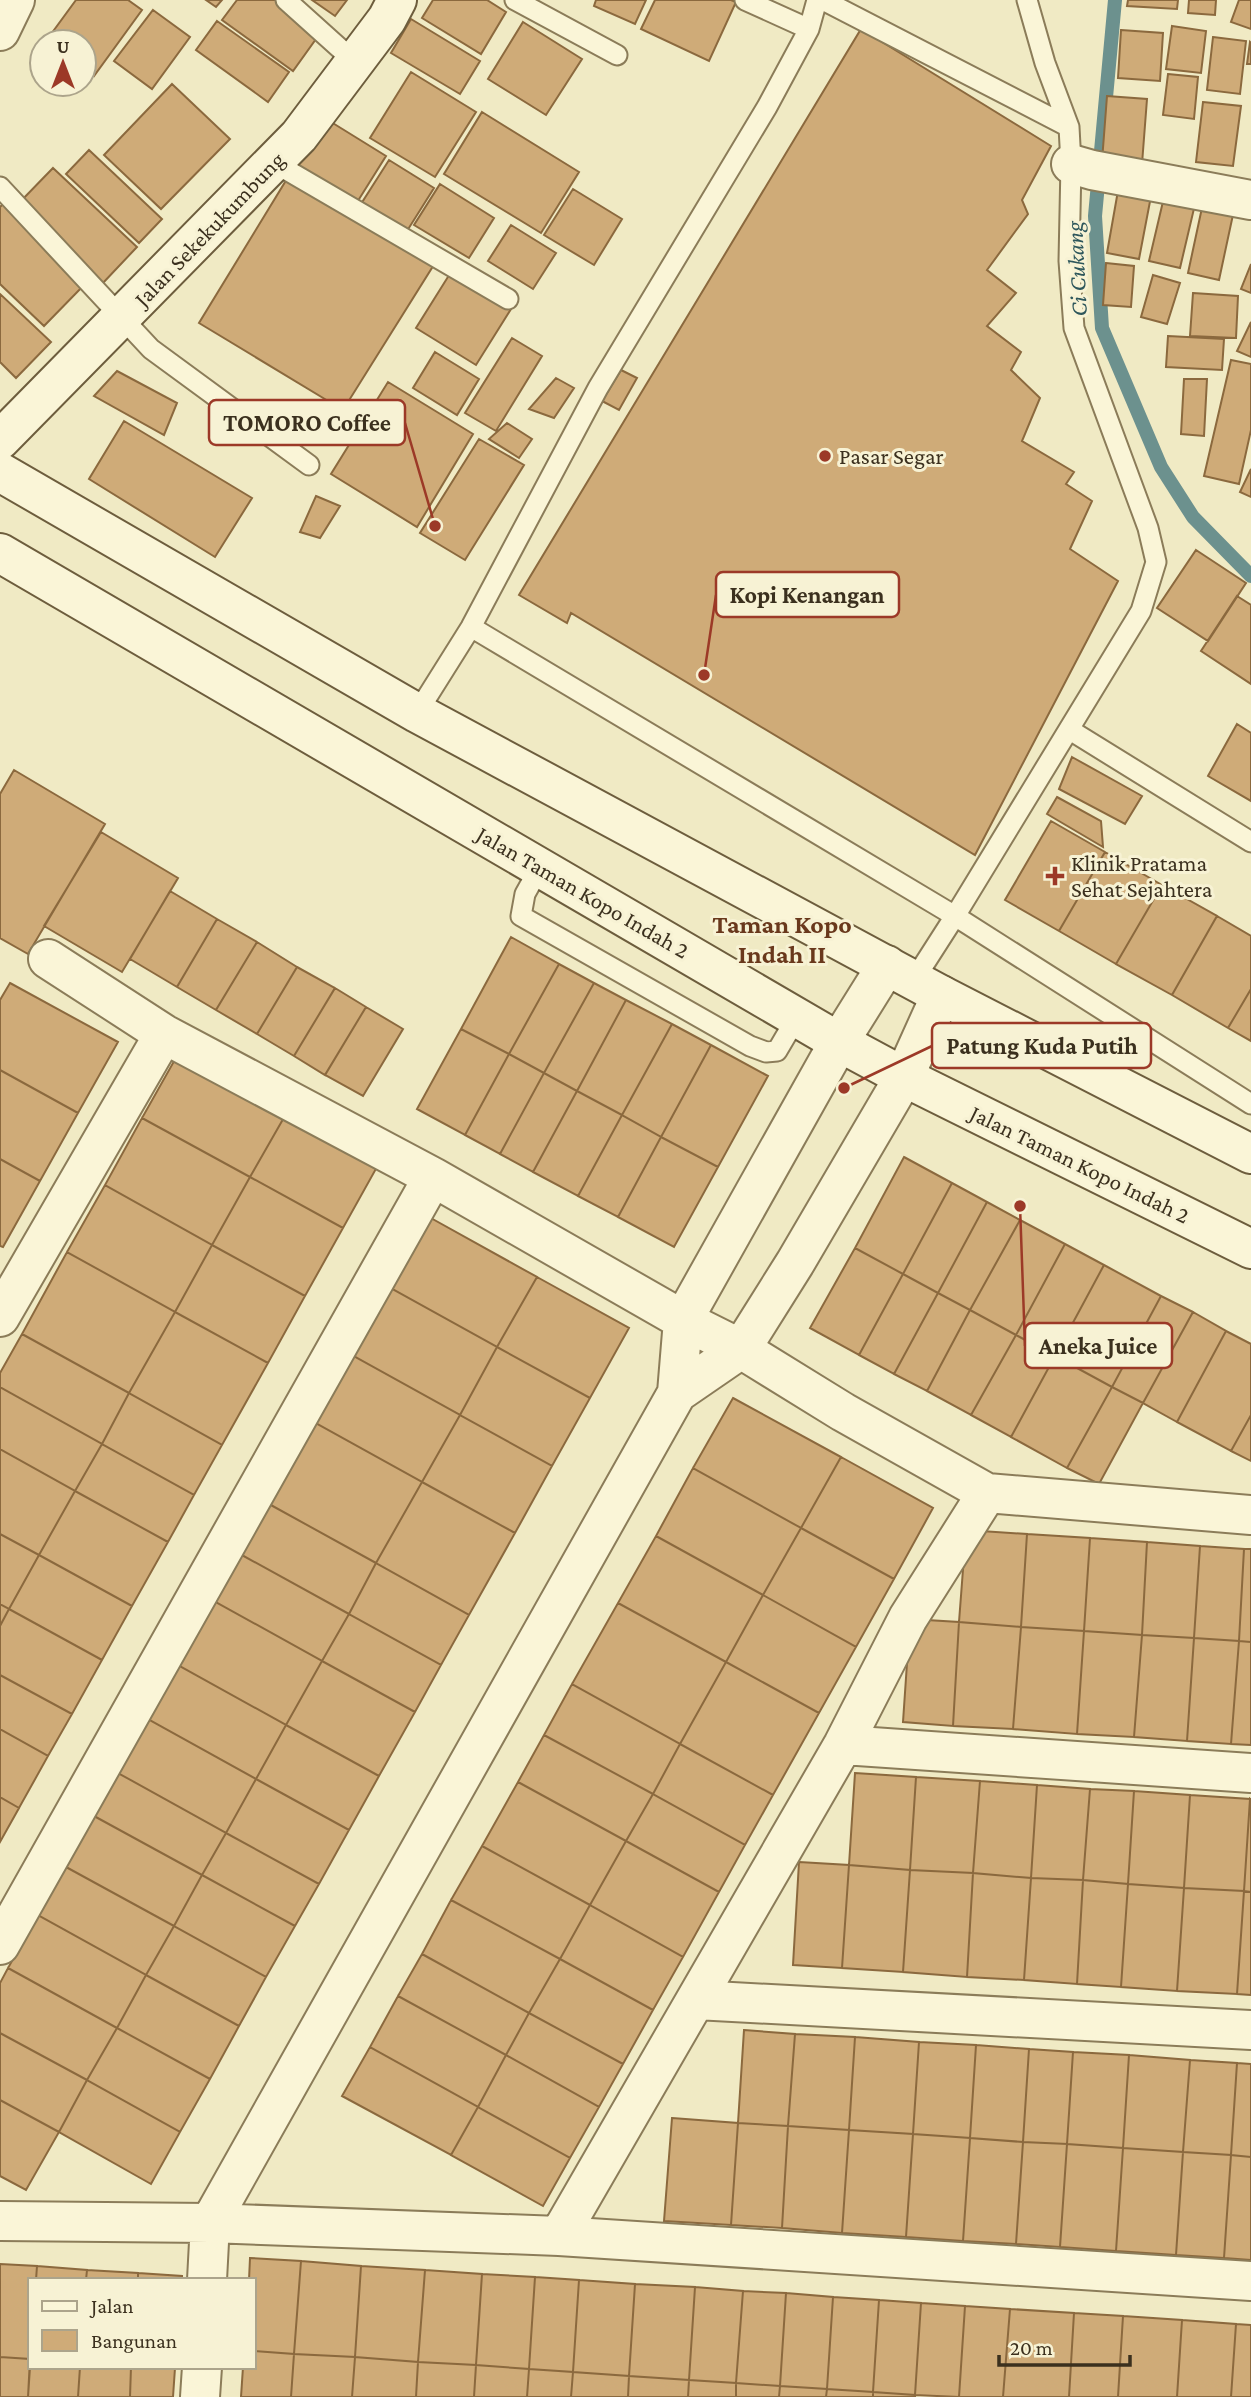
<svg xmlns="http://www.w3.org/2000/svg" width="1251" height="2397" font-family="'Crimson Pro',serif">
  <style>
    .lines { fill: none; stroke-linecap: round; stroke-linejoin: round }
    .stream { stroke: #6c918e; stroke-width: 14 }
    .building { fill: #cfab78; stroke: #8b693e; stroke-width: 2 }
    .lane-casing { stroke: #8b7c59; stroke-width: 23 }
    .street-casing { stroke: #8b7c59; stroke-width: 42 }
    .secondary-casing { stroke: #6d5d3d; stroke-width: 42 }
    .lane { stroke: #faf5d7; stroke-width: 19 }
    .street { stroke: #faf5d7; stroke-width: 38 }
    .secondary { stroke: #faf5d7; stroke-width: 38 }
    .poi-dot { fill: #9c3927; stroke: #f7f2d4; stroke-width: 2.5 }
    .labels { text-anchor: middle; dominant-baseline: central; stroke-width: 6; stroke-linejoin: round; paint-order: stroke }
    .street-label { font-size: 23px; fill: #3b301e; stroke: #f7f2d4 }
    .poi-label { font-size: 23px; fill: #3b301e; stroke: #f7f2d4; text-anchor: start }
    .water-label { font-size: 24px; font-style: italic; fill: #2d565b; stroke: #f7f2d4 }
    .quarter-label { font-size: 26px; font-weight: bold; fill: #69381c; stroke: #f7f2d4 }
    .leader { fill: none; stroke: #9c3927; stroke-width: 2.5 }
    .callout-dot { fill: #9c3927; stroke: #f7f2d4; stroke-width: 2.5 }
    .callout { fill: #f7f2d4; stroke: #9c3927; stroke-width: 2.5 }
    .callout-label { font-size: 24px; text-anchor: middle; font-weight: bold; fill: #3b301e }
  </style>
  <rect width="100%" height="100%" fill="#f0eac4"/>
  <g class="lines">
    <path class="stream" d="M1115 0 1095 216 1102 328 1161 467 1193 517 1251 576"/>
  </g>
  <path class="building" d="M76 0H128L142 10 94 76 84 68V42L46 41Z
    M206 0H222L216 7Z
    M237 0H276L321 32 293 71 222 20Z
    M312 0H347L335 16Z
    M433 0H487L506 12 481 54 422 18Z
    M596 0H646L635 24 594 6Z
    M655 0H731L736 2 709 61 641 29Z
    M1128 0H1178L1177 9 1127 6Z
    M1189 0H1216L1215 15 1188 13Z
    M1239 0H1251V29L1231 22Z
    M153 10 190 37 152 89 114 61Z
    M411 19 480 61 460 94 391 53Z
    M217 21 289 72 268 102 196 50Z
    M523 22 582 59 546 115 488 79Z
    M1172 26 1206 31 1201 73 1166 69Z
    M861 29 1051 146 1022 200 1028 214 987 270 1016 293 987 326 1021 352 1011 370 1040 398 1022 441 1074 472 1066 484 1092 501 1070 549 1118 581 975 855 571 613 567 623 519 595Z
    M1121 30 1163 33 1160 81 1118 78Z
    M1213 37 1246 41 1240 94 1207 90Z
    M1250 42 1251 43V64H1247Z
    M411 72 476 112 435 177 370 138Z
    M1168 74 1198 77 1194 119 1163 115Z
    M172 84 230 139 161 209 104 155Z
    M1107 96 1147 99 1142 164 1102 161Z
    M1203 102 1241 106 1233 166 1196 162Z
    M482 112 579 172 541 233 444 174Z
    M323 117 386 156 356 204 293 166Z
    M89 150 162 219 139 243 66 174Z
    M389 160 434 188 407 231 361 204Z
    M53 168 137 247 102 284 18 204Z
    M290 174 435 263 343 410 199 323Z
    M440 184 494 218 469 258 414 225Z
    M1119 185 1152 191 1139 259 1107 253Z
    M573 189 622 219 594 265 544 235Z
    M1165 193 1196 200 1180 268 1149 261Z
    M1203 203 1234 210 1219 280 1188 273Z
    M3 204 86 283 44 326 0 284V207Z
    M511 225 556 253 533 289 488 261Z
    M1106 263 1134 266 1131 307 1103 305Z
    M1251 264V293L1241 289Z
    M451 272 511 309 476 365 416 328Z
    M1153 275 1180 283 1167 324 1141 317Z
    M1193 293 1238 296 1236 338 1190 336Z
    M0 294 51 342 16 378 0 362Z
    M1251 322V357L1237 351Z
    M1168 336 1224 339 1222 370 1166 367Z
    M512 338 542 356 496 431 465 413Z
    M435 352 479 379 457 415 413 388Z
    M1231 360 1251 364V430L1239 484 1204 476Z
    M621 370 637 378 619 410 602 401Z
    M117 371 177 403 164 435 94 396Z
    M556 378 574 388 554 418 529 409Z
    M1184 379H1207L1204 436 1181 434Z
    M388 382 473 434 417 527 331 474Z
    M124 421 252 498 215 557 89 479Z
    M507 423 532 439 519 458 489 439Z
    M479 439 524 465 465 560 420 533Z
    M1251 469V497L1240 492Z
    M316 496 340 506 320 538 300 532Z
    M1196 550 1246 583 1208 641 1157 608Z
    M1237 596 1251 605V684L1201 651Z
    M1237 724 1251 733V801L1208 776Z
    M1072 757 1142 796 1125 824 1059 789Z
    M14 770 105 824 28 954 0 938V794Z
    M1057 797 1101 821 1103 847 1047 814Z
    M1051 821 1105 852 1059 931 1005 900Z
    M101 832 178 878 122 972 44 926Z
    M1105 852 1162 885 1116 964 1059 931Z
    M1162 885 1217 916 1172 995 1116 964Z
    M170 891 217 919 177 987 130 959Z
    M1217 916 1251 936V989L1228 1028 1172 995Z
    M217 919 257 942 216 1010 177 987Z
    M511 937 559 964 509 1054 461 1029Z
    M257 942 297 967 257 1034 216 1010Z
    M559 964 594 983 544 1073 509 1054Z
    M297 967 335 988 294 1056 257 1034Z
    M10 983 118 1042 78 1113 0 1070V1000Z
    M594 983 626 1000 577 1091 544 1073Z
    M335 988 366 1007 325 1075 294 1056Z
    M1251 989V1041L1228 1028Z
    M626 1000 672 1024 622 1115 577 1091Z
    M366 1007 403 1029 363 1096 325 1075Z
    M672 1024 711 1045 661 1137 622 1115Z
    M461 1029 509 1054 465 1135 417 1109Z
    M711 1045 768 1076 718 1167 661 1137Z
    M182 1047 290 1107 250 1177 142 1118Z
    M509 1054 544 1073 500 1154 465 1135Z
    M0 1070 78 1113 40 1181 0 1159Z
    M544 1073 577 1091 533 1172 500 1154Z
    M577 1091 622 1115 578 1196 533 1172Z
    M290 1107 382 1158 343 1228 250 1177Z
    M622 1115 661 1137 618 1217 578 1196Z
    M142 1118 250 1177 212 1245 105 1185Z
    M661 1137 718 1167 674 1247 618 1217Z
    M904 1157 952 1183 903 1274 855 1248Z
    M0 1159 40 1181 3 1247 0 1246Z
    M250 1177 343 1228 305 1296 212 1245Z
    M952 1183 987 1202 938 1293 903 1274Z
    M105 1185 212 1245 175 1312 67 1252Z
    M987 1202 1020 1220 970 1310 938 1293Z
    M429 1217 537 1277 497 1347 389 1287Z
    M1020 1220 1065 1244 1016 1335 970 1310Z
    M1065 1244 1104 1265 1055 1356 1016 1335Z
    M212 1245 305 1296 268 1363 175 1312Z
    M855 1248 903 1274 859 1355 810 1328Z
    M67 1252 175 1312 129 1393 22 1334Z
    M1104 1265 1161 1296 1112 1387 1055 1356Z
    M903 1274 938 1293 894 1374 859 1355Z
    M537 1277 629 1328 590 1398 497 1347Z
    M389 1287 497 1347 460 1415 352 1355Z
    M938 1293 970 1310 927 1391 894 1374Z
    M1161 1296 1193 1312 1143 1403 1112 1387Z
    M970 1310 1016 1335 971 1415 927 1391Z
    M175 1312 268 1363 222 1445 129 1393Z
    M1193 1312 1226 1331 1177 1422 1143 1403Z
    M1226 1331 1251 1344V1415L1231 1451 1177 1422Z
    M22 1334 129 1393 102 1444 0 1387V1373Z
    M1016 1335 1055 1356 1011 1437 971 1415Z
    M497 1347 590 1398 552 1466 460 1415Z
    M352 1355 460 1415 422 1482 314 1422Z
    M1055 1356 1112 1387 1067 1468 1011 1437Z
    M0 1387 102 1444 75 1491 0 1449Z
    M1112 1387 1143 1403 1099 1484 1067 1468Z
    M129 1393 222 1445 194 1495 102 1444Z
    M733 1398 841 1457 801 1528 693 1468Z
    M460 1415 552 1466 515 1533 422 1482Z
    M1251 1415V1461L1231 1451Z
    M314 1422 422 1482 376 1563 269 1504Z
    M102 1444 194 1495 168 1542 75 1491Z
    M0 1449 75 1491 39 1555 0 1534Z
    M841 1457 933 1508 894 1579 801 1528Z
    M693 1468 801 1528 763 1595 656 1536Z
    M422 1482 515 1533 469 1615 376 1563Z
    M75 1491 168 1542 132 1606 39 1555Z
    M269 1504 376 1563 349 1614 240 1554Z
    M801 1528 894 1579 856 1647 763 1595Z
    M966 1530 1027 1534 1021 1627 959 1622Z
    M0 1534 39 1555 9 1609 0 1604Z
    M1027 1534 1090 1538 1084 1631 1021 1627Z
    M656 1536 763 1595 726 1662 618 1603Z
    M1090 1538 1147 1542 1142 1635 1084 1631Z
    M1147 1542 1200 1546 1194 1638 1142 1635Z
    M1200 1546 1244 1549 1239 1641 1194 1638Z
    M1244 1549H1251V1642L1239 1641Z
    M240 1554 349 1614 322 1661 214 1601Z
    M39 1555 132 1606 102 1660 9 1609Z
    M376 1563 469 1615 441 1665 349 1614Z
    M763 1595 856 1647 819 1713 726 1662Z
    M214 1601 322 1661 286 1725 178 1665Z
    M618 1603 726 1662 680 1744 572 1684Z
    M0 1604 9 1609 0 1626Z
    M9 1609 102 1660 72 1714 0 1675V1626Z
    M349 1614 441 1665 415 1712 322 1661Z
    M910 1619 959 1622 953 1726 903 1722Z
    M959 1622 1021 1627 1013 1729 953 1726Z
    M1021 1627 1084 1631 1077 1734 1013 1729Z
    M1084 1631 1142 1635 1134 1737 1077 1734Z
    M1142 1635 1194 1638 1187 1741 1134 1737Z
    M1194 1638 1239 1641 1231 1744 1187 1741Z
    M1239 1641 1251 1642V1745L1231 1744Z
    M322 1661 415 1712 379 1776 286 1725Z
    M726 1662 819 1713 773 1795 680 1744Z
    M178 1665 286 1725 256 1779 148 1719Z
    M0 1675 72 1714 48 1756 0 1729Z
    M572 1684 680 1744 653 1794 544 1735Z
    M148 1719 256 1779 226 1833 118 1773Z
    M286 1725 379 1776 349 1830 256 1779Z
    M0 1729 48 1756 19 1808 0 1797Z
    M544 1735 653 1794 626 1841 518 1782Z
    M680 1744 773 1795 745 1845 653 1794Z
    M118 1773 226 1833 202 1875 94 1816Z
    M855 1773 916 1777 910 1870 849 1865Z
    M916 1777 980 1781 973 1873 910 1870Z
    M256 1779 349 1830 319 1884 226 1833Z
    M980 1781 1037 1785 1031 1878 973 1873Z
    M518 1782 626 1841 590 1905 482 1846Z
    M1037 1785 1090 1789 1083 1880 1031 1878Z
    M1090 1789 1134 1791 1128 1884 1083 1880Z
    M1134 1791 1190 1795 1184 1888 1128 1884Z
    M653 1794 745 1845 719 1892 626 1841Z
    M1190 1795 1250 1799 1244 1891 1184 1888Z
    M0 1797 19 1808 0 1842Z
    M1250 1799 1251 1800V1892L1244 1891Z
    M94 1816 202 1875 174 1926 66 1867Z
    M226 1833 319 1884 295 1926 202 1875Z
    M626 1841 719 1892 683 1957 590 1905Z
    M482 1846 590 1905 560 1959 451 1900Z
    M799 1862 849 1865 842 1968 793 1965Z
    M849 1865 910 1870 903 1972 842 1968Z
    M66 1867 174 1926 146 1975 38 1915Z
    M910 1870 973 1873 967 1977 903 1972Z
    M973 1873 1031 1878 1024 1980 967 1977Z
    M202 1875 295 1926 266 1977 174 1926Z
    M1031 1878 1083 1880 1077 1984 1024 1980Z
    M1083 1880 1128 1884 1121 1987 1077 1984Z
    M1128 1884 1184 1888 1177 1991 1121 1987Z
    M1184 1888 1244 1891 1237 1994 1177 1991Z
    M1244 1891 1251 1892V1995L1237 1994Z
    M451 1900 560 1959 529 2013 422 1954Z
    M590 1905 683 1957 653 2010 560 1959Z
    M38 1915 146 1975 117 2028 8 1968Z
    M174 1926 266 1977 239 2026 146 1975Z
    M422 1954 529 2013 506 2055 398 1996Z
    M560 1959 653 2010 623 2064 529 2013Z
    M8 1968 117 2028 87 2080 0 2033V1983Z
    M146 1975 239 2026 210 2079 117 2028Z
    M398 1996 506 2055 478 2107 370 2047Z
    M529 2013 623 2064 599 2107 506 2055Z
    M117 2028 210 2079 180 2132 87 2080Z
    M744 2030 795 2034 788 2126 738 2123Z
    M0 2033 87 2080 59 2132 0 2100Z
    M795 2034 855 2037 849 2130 788 2126Z
    M855 2037 919 2042 913 2134 849 2130Z
    M919 2042 976 2045 970 2138 913 2134Z
    M976 2045 1029 2049 1023 2142 970 2138Z
    M370 2047 478 2107 451 2155 342 2096Z
    M1029 2049 1073 2052 1067 2144 1023 2142Z
    M1073 2052 1129 2055 1123 2148 1067 2144Z
    M506 2055 599 2107 570 2158 478 2107Z
    M1129 2055 1190 2060 1183 2152 1123 2148Z
    M1190 2060 1237 2063 1231 2155 1183 2152Z
    M1237 2063 1251 2064V2157L1231 2155Z
    M87 2080 180 2132 151 2184 59 2132Z
    M0 2100 59 2132 26 2190 0 2176Z
    M478 2107 570 2158 543 2206 451 2155Z
    M672 2118 738 2123 731 2225 664 2221Z
    M738 2123 788 2126 782 2228 731 2225Z
    M788 2126 849 2130 842 2233 782 2228Z
    M849 2130 913 2134 906 2237 842 2233Z
    M913 2134 970 2138 963 2241 906 2237Z
    M970 2138 1023 2142 1016 2244 963 2241Z
    M1023 2142 1067 2144 1060 2247 1016 2244Z
    M1067 2144 1123 2148 1116 2251 1060 2247Z
    M1123 2148 1183 2152 1176 2255 1116 2251Z
    M1183 2152 1231 2155 1224 2258 1176 2255Z
    M1231 2155 1251 2157V2260L1224 2258Z
    M250 2258 301 2261 294 2354 254 2351V2280H249Z
    M301 2261 361 2266 355 2357 294 2354Z
    M0 2264 37 2266 36 2280H30V2359L0 2357Z
    M37 2266 87 2270 86 2280H36Z
    M361 2266 425 2270 418 2362 355 2357Z
    M87 2270 138 2273V2280H86Z
    M425 2270 482 2274 476 2365 418 2362Z
    M138 2273 182 2276V2280H138Z
    M482 2274 535 2277 529 2369 476 2365Z
    M535 2277 579 2280 573 2372 529 2369Z
    M579 2280 635 2284 629 2376 573 2372Z
    M635 2284 695 2287 689 2380 629 2376Z
    M695 2287 743 2291 736 2383 689 2380Z
    M743 2291 786 2293 780 2386 736 2383Z
    M786 2293 833 2297 827 2389 780 2386Z
    M833 2297 879 2300 873 2392 827 2389Z
    M879 2300 921 2303 915 2395 873 2392Z
    M921 2303 965 2306 959 2397 915 2395Z
    M965 2306 1010 2309 1003 2397H959Z
    M1010 2309 1074 2313 1069 2397H1003Z
    M1074 2313 1123 2316 1118 2397H1069Z
    M1123 2316 1182 2320 1177 2397H1118Z
    M1182 2320 1236 2324 1231 2397H1177Z
    M1236 2324 1251 2325V2397H1231Z
    M254 2351 294 2354 291 2397H241L243 2367H254Z
    M294 2354 355 2357 352 2397H291Z
    M0 2357 30 2359 28 2397H0Z
    M355 2357 418 2362 416 2397H352Z
    M418 2362 476 2365 474 2397H416Z
    M476 2365 529 2369 527 2397H474Z
    M30 2367H80L78 2397H28Z
    M80 2367H131L130 2397H78Z
    M131 2367 175 2368 173 2397H130Z
    M529 2369 573 2372 571 2397H527Z
    M573 2372 629 2376 628 2397H571Z
    M629 2376 689 2380 688 2397H628Z
    M689 2380 736 2383V2397H688Z
    M736 2383 780 2386 779 2397H736Z
    M780 2386 827 2389 826 2397H779Z
    M827 2389 873 2392V2397H826Z
    M873 2392 915 2395V2397H873Z"/>
  <g class="lines">
    <g class="lane-casing">
      <path id="lane" d="M286 0 355 62
        M515 0 617 55
        M745 0 809 29
        M823 0 1069 127
        M1027 0 1045 63 1069 127 1071 164 1069 261 1074 328 1148 528 1156 562 1141 611 955 916 1251 1104
        M273 162 508 299
        M0 187 151 349 309 465
        M471 627 955 916 914 980
        M417 713 471 627 598 388 767 107 809 29 817 0
        M1070 730 1251 842
        M540 867 525 894 521 916 750 1046 766 1052 777 1051 797 1017"/>
    </g>
    <g class="street-casing">
      <path id="street" d="M0 31 15 0
        M1071 164 1092 170 1251 200
        M48 959 164 1034 433 1177 683 1320 741 1349 843 1412 987 1493 1251 1515
        M0 1317 164 1034
        M677 1393 741 1349 795 1263 904 1077 941 995
        M843 1745 1251 1773
        M0 1945 433 1177
        M696 2000 1251 2030
        M0 2221 210 2223 559 2236 1251 2281
        M559 2236 843 1745 908 1618 987 1493
        M207 2280 210 2223 677 1393 683 1320 839 1042 887 965
        M200 2397 202 2367"/>
    </g>
    <g class="secondary-casing">
      <path id="secondary" d="M0 440 299 136 387 19 397 0
        M0 472 417 713 941 995 1251 1154
        M0 553 839 1042 904 1077 1251 1249"/>
    </g>
    <use href="#lane" class="lane"/>
    <use href="#street" class="street"/>
    <use href="#secondary" class="secondary"/>
  </g>
  <g class="poi-dot">
    <circle cx="825" cy="456" r="7"/>
    <path d="M1051.5 865.5h7v7h7v7h-7v7h-7v-7h-7v-7h7z"/>
  </g>
  <g class="labels">
    <g class="street-label">
      <text transform="translate(209 229) rotate(-46)">Jalan Sekekukumbung</text>
      <text transform="translate(583 892) rotate(30)">Jalan Taman Kopo Indah 2</text>
      <text transform="translate(1080 1164) rotate(26)">Jalan Taman Kopo Indah 2</text>
    </g>
    <g class="poi-label">
      <text x="839" y="456">Pasar Segar</text>
      <text x="1071" y="863">Klinik Pratama<tspan x="1071" dy="26">Sehat Sejahtera</tspan></text>
    </g>
    <g class="water-label">
      <text transform="translate(1076 269) rotate(-93)">Ci Cukang</text>
    </g>
    <g class="quarter-label">
      <text x="782" y="924">Taman Kopo<tspan x="782" dy="30">Indah II</tspan></text>
    </g>
  </g>
  <path class="leader" d="M435 526L405 423M704 675L716 595M844 1088L932 1046M1020 1206L1025 1346"/>
  <g class="callout-dot">
    <circle cx="435" cy="526" r="7"/>
    <circle cx="704" cy="675" r="7"/>
    <circle cx="844" cy="1088" r="7"/>
    <circle cx="1020" cy="1206" r="7"/>
  </g>
  <g class="callout">
    <rect x="209" y="400" width="196" height="45" rx="7"/>
    <rect x="716" y="572" width="183" height="45" rx="7"/>
    <rect x="932" y="1023" width="219" height="45" rx="7"/>
    <rect x="1025" y="1323" width="147" height="45" rx="7"/>
  </g>
  <g class="callout-label">
    <text x="307" y="431">TOMORO Coffee</text>
    <text x="807" y="603">Kopi Kenangan</text>
    <text x="1042" y="1054">Patung Kuda Putih</text>
    <text x="1098" y="1354">Aneka Juice</text>
  </g>
  <rect x="28" y="2278" width="228" height="91" fill="#f7f2d4" stroke="#aca48b" stroke-width="2"/>
  <rect x="42" y="2301" width="35" height="10" fill="#faf5d7" stroke="#aca48b" stroke-width="2"/>
  <text x="91" y="2313" font-size="21" fill="#3b301e">Jalan</text>
  <rect x="42" y="2330" width="35" height="21" fill="#cfab78" stroke="#aca48b" stroke-width="2"/>
  <text x="91" y="2348" font-size="21" fill="#3b301e">Bangunan</text>
  <g transform="translate(63 63)"><circle r="33" fill="#f7f2d4" stroke="#aca48b" stroke-width="2"/>
  <path d="M0-5L12 26L0 18L-12 26Z" fill="#9c3927"/>
  <text y="-10" font-size="19" font-weight="bold" text-anchor="middle" fill="#3b301e">U</text>
  </g>
  <path d="M999 2355v10h131v-10" fill="none" stroke="#3b301e" stroke-width="3.5"/>
  <text x="1010" y="2355" font-size="21" fill="#3b301e" stroke="#f7f2d4" stroke-width="5" paint-order="stroke">20 m</text>
</svg>
